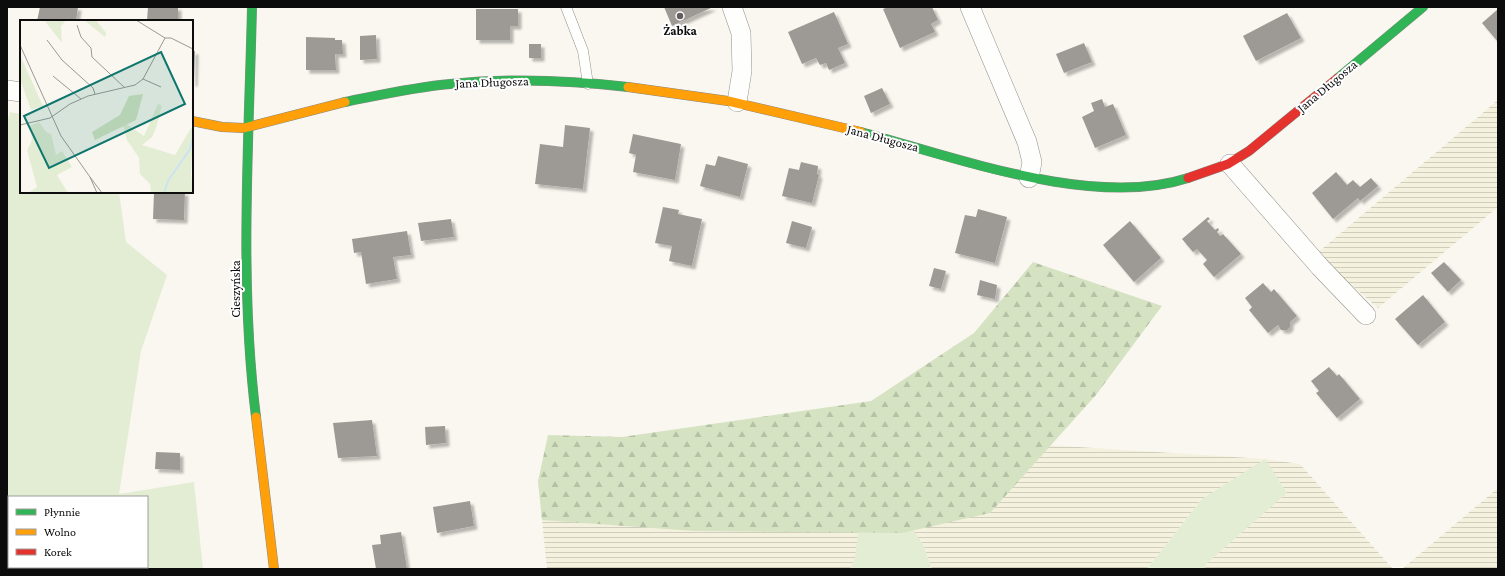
<svg xmlns="http://www.w3.org/2000/svg" width="1505" height="576" font-family="'Crimson Pro',serif">
  <style>
    .farmland { fill: url(#farmland-rules) }
    .grass { fill: #e3edd3; fill-rule: evenodd }
    .forest { fill: url(#forest-firs) }
    .building { fill: #9d9a96; filter: url(#shadow) }
    .lines { fill: none; stroke-linecap: round; stroke-linejoin: round }
    .lane-casing { stroke: #93928f; stroke-width: 11 }
    .street-casing { stroke: #93928f; stroke-width: 20 }
    .fast-casing { stroke: #8a8885; stroke-width: 10 }
    .slow-casing { stroke: #8a8885; stroke-width: 10 }
    .jam-casing { stroke: #8a8885; stroke-width: 10 }
    .lane { stroke: #fefefd; stroke-width: 10 }
    .street { stroke: #fefefd; stroke-width: 19 }
    .fast { stroke: #30b455; stroke-width: 9 }
    .slow { stroke: #ff9f0a; stroke-width: 9 }
    .jam { stroke: #e5322d; stroke-width: 9 }
    .poi-dot { fill: #5f5e5c; stroke: #fff; stroke-width: 1.5 }
    .labels { text-anchor: middle; dominant-baseline: central; stroke-width: 4; stroke-linejoin: round; paint-order: stroke }
    .poi-label { font-size: 13px; font-weight: bold; fill: #0c0c0c; stroke: #fff }
    .street-label { font-size: 13px; fill: #0c0c0c; stroke: #fff }
    .inset-river { fill: none; stroke: #cbe4ef; stroke-width: 2 }
    .inset-road { fill: none; stroke: #9b9995; stroke-width: 1 }
    .view { fill: #0f766e; fill-opacity: 0.15; stroke: #0f766e; stroke-width: 2 }
    .inset-edge { fill: none; stroke: #0c0c0c; stroke-width: 2 }
  </style>
  <defs>
    <pattern id="farmland-rules" width="6" height="5" patternUnits="userSpaceOnUse"><rect width="6" height="5" fill="#f4f1de"/><path d="M0 2.5h6" fill="none" stroke="#d0cdbd"/></pattern>
    <pattern id="forest-firs" width="22" height="20" patternUnits="userSpaceOnUse"><rect width="22" height="20" fill="#d5e3c2"/><path d="M5 1l3.5 6h-7zM16 11l3.5 6h-7z" fill="#b6c2a6"/></pattern>
    <filter id="shadow"><feDropShadow dx="3.5" dy="3.5" stdDeviation="1" flood-color="#0004"/></filter>
  </defs>
  <rect width="100%" height="100%" fill="#faf7f0"/>
  <path class="farmland" d="M1498 100V207L1378 308 1316 254Z
    M842 432 1265 459 1300 464 1393 569H1204L1207 563 1202 499 1147 569H932L923 544 855 558 850 569H547L538 481Z
    M1498 488V569H1402Z"/>
  <path class="grass" d="M10 112 21 114V192H119L126 242 167 275 141 351 119 494 194 482 203 569H7V123ZM9 497H147V567H9Z
    M1265 459 1287 493 1207 563 1204 569H1147L1202 499Z
    M866 465 923 544 932 569H850L855 558Z"/>
  <path class="forest" d="M1033 262 1162 306 1096 395 990 513 902 533 694 531 542 520 538 481 548 435 622 437 871 401 974 333Z"/>
  <path class="building" d="M40 7H78L76 21H37Z
    M148 7H178V21H147Z
    M664 7H713L672 26Z
    M888 7H932L938 20 931 24 935 32 900 48 883 9Z
    M476 9H518V26H510V40H476Z
    M1498 9V42L1482 23Z
    M834 12 848 44 838 48 845 63 829 70 826 63 820 65 816 58 802 64 788 32Z
    M1287 13 1301 38 1256 61 1243 36Z
    M376 35 377 59 360 60V36Z
    M306 37 335 38V40H342L343 54H335L336 70H306Z
    M1084 43 1092 62 1064 73 1056 54Z
    M529 44H541V58H529Z
    M192 51H195L194 83H192Z
    M882 88 890 104 871 113 864 96Z
    M1102 99 1105 107 1113 104 1126 135 1095 148 1082 117 1094 111 1091 103Z
    M565 125 590 128 583 189 535 184 540 144 563 147Z
    M633 134 681 144 675 180 633 172 636 155 629 153Z
    M718 156 748 164 740 197 700 186 706 164 715 166Z
    M801 162 818 166 817 174 819 175 812 203 782 196 789 168 799 170Z
    M1336 172 1347 185 1353 180 1360 187 1371 178 1378 186 1360 201 1358 198 1333 219 1312 193Z
    M154 192H185L184 220 153 219Z
    M663 207 679 210 678 214 702 219 692 266 669 261 672 246 655 243Z
    M978 209 1007 217 995 263 955 253 965 215 976 217Z
    M1208 217 1210 219 1207 221 1215 230 1218 228 1219 230 1217 232 1220 236 1223 234 1241 254 1214 277 1203 264 1207 260 1197 249 1193 252 1182 239Z
    M451 219 454 237 421 241 418 223Z
    M792 221 812 227 806 248 786 243Z
    M1130 221 1161 258 1134 282 1103 245Z
    M407 231 411 255 393 257 397 279 366 284 361 252 354 253 352 239Z
    M1444 262 1461 280 1448 292 1431 273Z
    M934 268 946 271 941 289 929 286Z
    M980 280 997 285 995 299 977 295Z
    M1263 283 1271 292 1274 289 1297 316 1290 322V327L1287 330H1281L1278 325 1268 333 1249 310 1252 307 1245 298Z
    M1423 295 1445 322 1418 345 1395 319Z
    M1329 367 1337 376 1339 374 1360 399 1337 418 1316 393 1319 391 1311 381Z
    M372 420 377 456 338 458 333 423Z
    M445 426 446 443 426 445 425 427Z
    M156 452 180 453V470L155 469Z
    M470 501 474 526 437 533 433 507Z
    M401 532 407 569H376L372 545 381 544 380 535Z"/>
  <g class="lines">
    <g class="lane-casing">
      <path id="lane" d="M566 7 583 51 588 84"/>
    </g>
    <g class="street-casing">
      <path id="street" d="M732 7 741 33 742 71 737 102
        M970 7 1027 142 1032 162 1029 178
        M7 90 21 92
        M1230 164 1320 267 1366 315"/>
    </g>
    <g class="fast-casing">
      <path id="fast" d="M252 7C249 143 239 281 256 417
        M1338 78 1423 7
        M345 102C380 95 415 87 450 84 509 78 569 80 628 87
        M861 132C955 157 1093 209 1188 178"/>
    </g>
    <g class="slow-casing">
      <path id="slow" d="M628 87 728 101 861 132
        M192 121 222 127 244 128 345 102
        M256 417 274 569"/>
    </g>
    <g class="jam-casing">
      <path id="jam" d="M1188 178 1228 164 1249 151 1338 78"/>
    </g>
    <use href="#lane" class="lane"/>
    <use href="#street" class="street"/>
    <use href="#fast" class="fast"/>
    <use href="#slow" class="slow"/>
    <use href="#jam" class="jam"/>
  </g>
  <circle class="poi-dot" cx="680" cy="16" r="4"/>
  <g class="labels">
    <g class="poi-label">
      <text x="680" y="30">Żabka</text>
    </g>
    <g class="street-label">
      <text transform="translate(492 82) rotate(-2)">Jana Długosza</text>
      <text transform="translate(1327 86) rotate(-40)">Jana Długosza</text>
      <text transform="translate(883 138) rotate(15)">Jana Długosza</text>
      <text transform="translate(235 289) rotate(-90)">Cieszyńska</text>
    </g>
  </g>
  <g transform="translate(20 20)">
    <rect width="173" height="173" fill="#faf7f0"/>
    <path d="M24 0H46L41 6 42 23ZM64 0H76L86 13 85 17ZM0 35 23 86 11 90 0 59ZM138 84 142 86 136 108 132 117 122 125 155 135 171 108 173 109 171 155 173 173H131L130 164 120 154 119 138 107 120 102 101 124 116ZM19 102 26 112 31 114 36 135 42 131 52 147 37 155 48 173H8L17 167 7 130 12 120 10 106Z" fill="#e3edd3"/>
    <path d="M123 74 116 100 75 120 72 112 100 95 109 76Z" fill="#d5e3c2"/>
    <path class="inset-river" d="M144 173 148 161 170 129 173 117"/>
    <path class="inset-road" d="M116 0 145 18M57 5 61 17 71 28 72 37 105 68M27 20 42 40 73 68 75 74M0 25 41 116 70 157 77 173M33 56 61 79M123 59 141 67M0 105 30 98 50 84 68 76 115 65 123 59 145 18H151L173 29M70 157 82 173"/>
    <path class="view" d="M141 32 165 84 29 148 4 96Z"/>
    <rect width="173" height="173" class="inset-edge"/>
  </g>
  <rect width="1505" height="576" fill="none" stroke="#0c0c0c" stroke-width="16"/>
  <rect x="8" y="496" width="140" height="72" fill="#ffffff" stroke="#9e9e9e"/>
  <rect x="16" y="509" width="20" height="6" fill="#30b455" stroke="#9e9e9e"/>
  <text x="44" y="516" font-size="12" fill="#0c0c0c">Płynnie</text>
  <rect x="16" y="529" width="20" height="6" fill="#ff9f0a" stroke="#9e9e9e"/>
  <text x="44" y="536" font-size="12" fill="#0c0c0c">Wolno</text>
  <rect x="16" y="549" width="20" height="6" fill="#e5322d" stroke="#9e9e9e"/>
  <text x="44" y="556" font-size="12" fill="#0c0c0c">Korek</text>
</svg>
